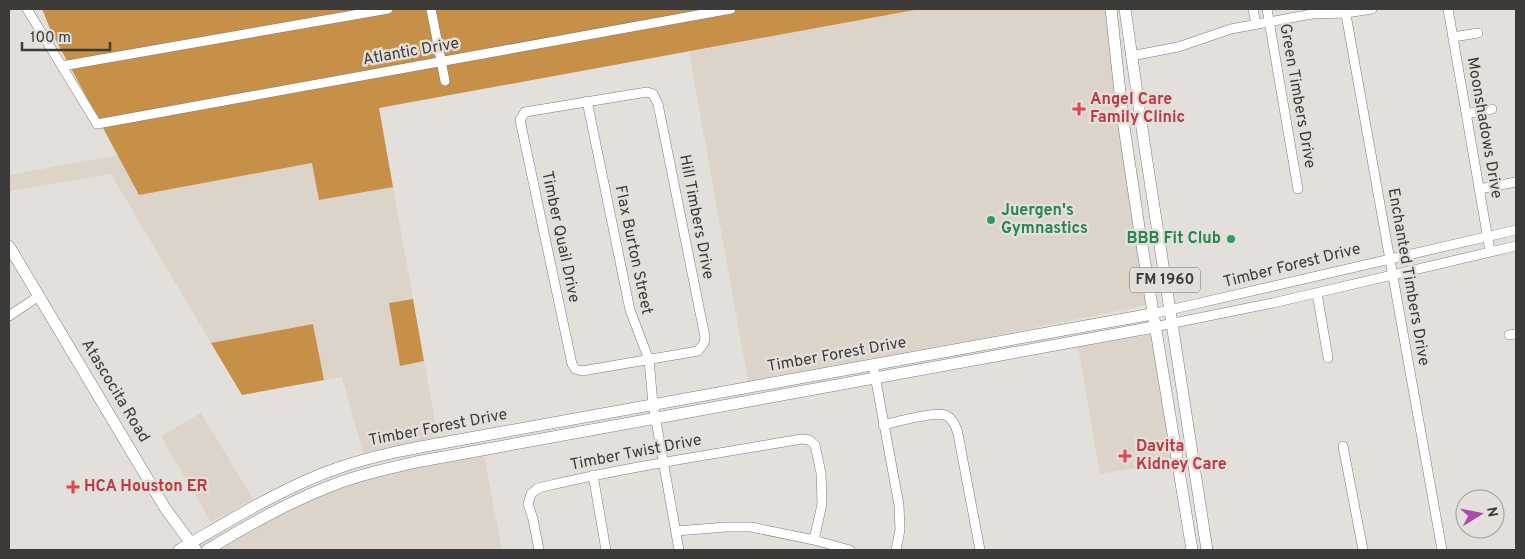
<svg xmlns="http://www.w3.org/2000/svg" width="1525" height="559" font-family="Overpass,sans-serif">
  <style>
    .built { fill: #dcd3c9 }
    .forest { fill: #c79048 }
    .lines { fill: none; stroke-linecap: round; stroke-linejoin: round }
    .minor-casing { stroke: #7e7b77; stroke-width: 10 }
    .major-casing { stroke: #7e7b77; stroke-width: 12 }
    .minor { stroke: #fff; stroke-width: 9 }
    .major { stroke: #fff; stroke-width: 11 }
    .health-dot { fill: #e0444e; stroke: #e3dfdb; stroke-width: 2 }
    .leisure-dot { fill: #2e9e5b; stroke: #e3dfdb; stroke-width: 2 }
    .labels { text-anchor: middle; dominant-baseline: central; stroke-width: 5; stroke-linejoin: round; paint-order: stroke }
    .shield { fill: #e3dfdb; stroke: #6f6c6a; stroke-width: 1 }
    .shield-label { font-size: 15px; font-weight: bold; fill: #3d3b3a }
    .street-label { font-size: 16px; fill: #3d3b3a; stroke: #e3dfdb }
    .health-label { font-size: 16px; font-weight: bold; fill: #be3a42; stroke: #e3dfdb; text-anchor: start }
    .leisure-label { font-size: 16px; font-weight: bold; fill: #27864d; stroke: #e3dfdb; text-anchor: start }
  </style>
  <rect width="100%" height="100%" fill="#e3dfdb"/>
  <path class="built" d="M920 9H1109L1153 304 978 339 748 381 689 52Z
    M118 155 139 195 313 163 320 200 393 187 413 299 389 303 400 366 424 361 438 437 363 453 342 377 324 380 313 324 211 343 111 174 9 191V175Z
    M1159 333 1181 460 1100 474 1078 347Z
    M201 413 253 499 211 522 161 436Z
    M484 456 502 550H218L270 519 310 500 347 486 381 475Z"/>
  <path class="forest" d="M42 9H920L379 108 393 187 319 200 312 163 139 195 51 31Z
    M413 299 424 361 400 366 389 303Z
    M313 324 324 380 242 395 211 343Z"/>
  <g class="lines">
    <g class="minor-casing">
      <path id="minor" d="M27 9 97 124 731 9
        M431 9 445 81
        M1253 9 1256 24
        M1267 9 1298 189
        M1345 9 1442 550
        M1448 9 1490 251
        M1453 37 1478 33
        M1131 56 1178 47 1231 29 1312 14 1346 13 1372 9
        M62 66 388 9
        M647 92 653 94 658 104 705 337 704 343 698 351 582 371 575 369 572 364 520 120 525 112Z
        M587 101 630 310 649 360 653 404 679 550
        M1466 114 1492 109
        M1479 189 1516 182
        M1317 293 1328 358
        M1152 314 1516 230
        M9 316 39 296
        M1154 327 1273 303 1516 246
        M1509 335 1516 334
        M873 365 899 505 900 530 896 550
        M883 425C896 422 934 411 945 415 953 418 956 426 958 434L980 550
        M1343 446 1363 550
        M593 475 606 550
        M676 531 726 527H751L814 540 850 550
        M539 550 533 519 528 504 531 494 538 488C626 467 714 454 802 439L809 440 815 445 821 473 822 504 814 540"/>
    </g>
    <g class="major-casing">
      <path id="major" d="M1111 9 1123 120 1139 227 1192 550
        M1125 9 1144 142 1207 550
        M9 246 165 508 196 550
        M179 550C231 520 281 488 338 468 375 455 414 448 453 441L1152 314
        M207 550C250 524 294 499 341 482 365 473 391 468 416 462L1154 327"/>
    </g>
    <use href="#minor" class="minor"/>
    <use href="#major" class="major"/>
  </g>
  <g class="health-dot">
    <path d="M1076.5 101.5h5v5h5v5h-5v5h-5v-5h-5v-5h5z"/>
    <path d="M1122.5 448.5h5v5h5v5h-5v5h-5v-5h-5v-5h5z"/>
    <path d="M70.5 479.5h5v5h5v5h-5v5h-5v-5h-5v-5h5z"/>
  </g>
  <g class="leisure-dot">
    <circle cx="991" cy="220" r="5"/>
    <circle cx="1231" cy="239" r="5"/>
  </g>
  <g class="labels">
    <rect class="shield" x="1130" y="267.5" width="70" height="25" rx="4"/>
    <g class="shield-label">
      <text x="1165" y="280">FM 1960</text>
    </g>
    <g class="street-label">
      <text transform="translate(411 52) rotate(-10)">Atlantic Drive</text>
      <text transform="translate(1297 96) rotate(80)">Green Timbers Drive</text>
      <text transform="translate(1484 128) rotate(80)">Moonshadows Drive</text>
      <text transform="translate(696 217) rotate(79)">Hill Timbers Drive</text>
      <text transform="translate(560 237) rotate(78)">Timber Quail Drive</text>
      <text transform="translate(633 250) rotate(78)">Flax Burton Street</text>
      <text transform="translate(1292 266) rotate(-14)">Timber Forest Drive</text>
      <text transform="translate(1408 277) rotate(80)">Enchanted Timbers Drive</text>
      <text transform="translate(837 355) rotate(-10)">Timber Forest Drive</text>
      <text transform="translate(115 391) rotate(59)">Atascocita Road</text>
      <text transform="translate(438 428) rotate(-11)">Timber Forest Drive</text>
      <text transform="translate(636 453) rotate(-11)">Timber Twist Drive</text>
    </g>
    <g class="health-label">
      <text x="1090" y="100">Angel Care<tspan x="1090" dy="18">Family Clinic</tspan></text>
      <text x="1136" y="447">Davita<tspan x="1136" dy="18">Kidney Care</tspan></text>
      <text x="84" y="487">HCA Houston ER</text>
    </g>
    <g class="leisure-label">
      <text x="1001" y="211">Juergen's<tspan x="1001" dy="18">Gymnastics</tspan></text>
      <text x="1221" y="239" text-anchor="end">BBB Fit Club</text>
    </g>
  </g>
  <rect width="1525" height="559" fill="none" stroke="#3d3b3a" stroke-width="20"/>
  <g transform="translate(1480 514) rotate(80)"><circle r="24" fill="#e3dfdb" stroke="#a19d9b"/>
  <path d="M0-4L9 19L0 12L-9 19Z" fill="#b147a8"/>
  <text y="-8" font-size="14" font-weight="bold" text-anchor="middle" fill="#3d3b3a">N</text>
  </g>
  <path d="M22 42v8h88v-8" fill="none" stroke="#3d3b3a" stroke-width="2.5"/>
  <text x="30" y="42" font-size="15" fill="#3d3b3a" stroke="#e3dfdb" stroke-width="4" paint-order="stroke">100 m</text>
</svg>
